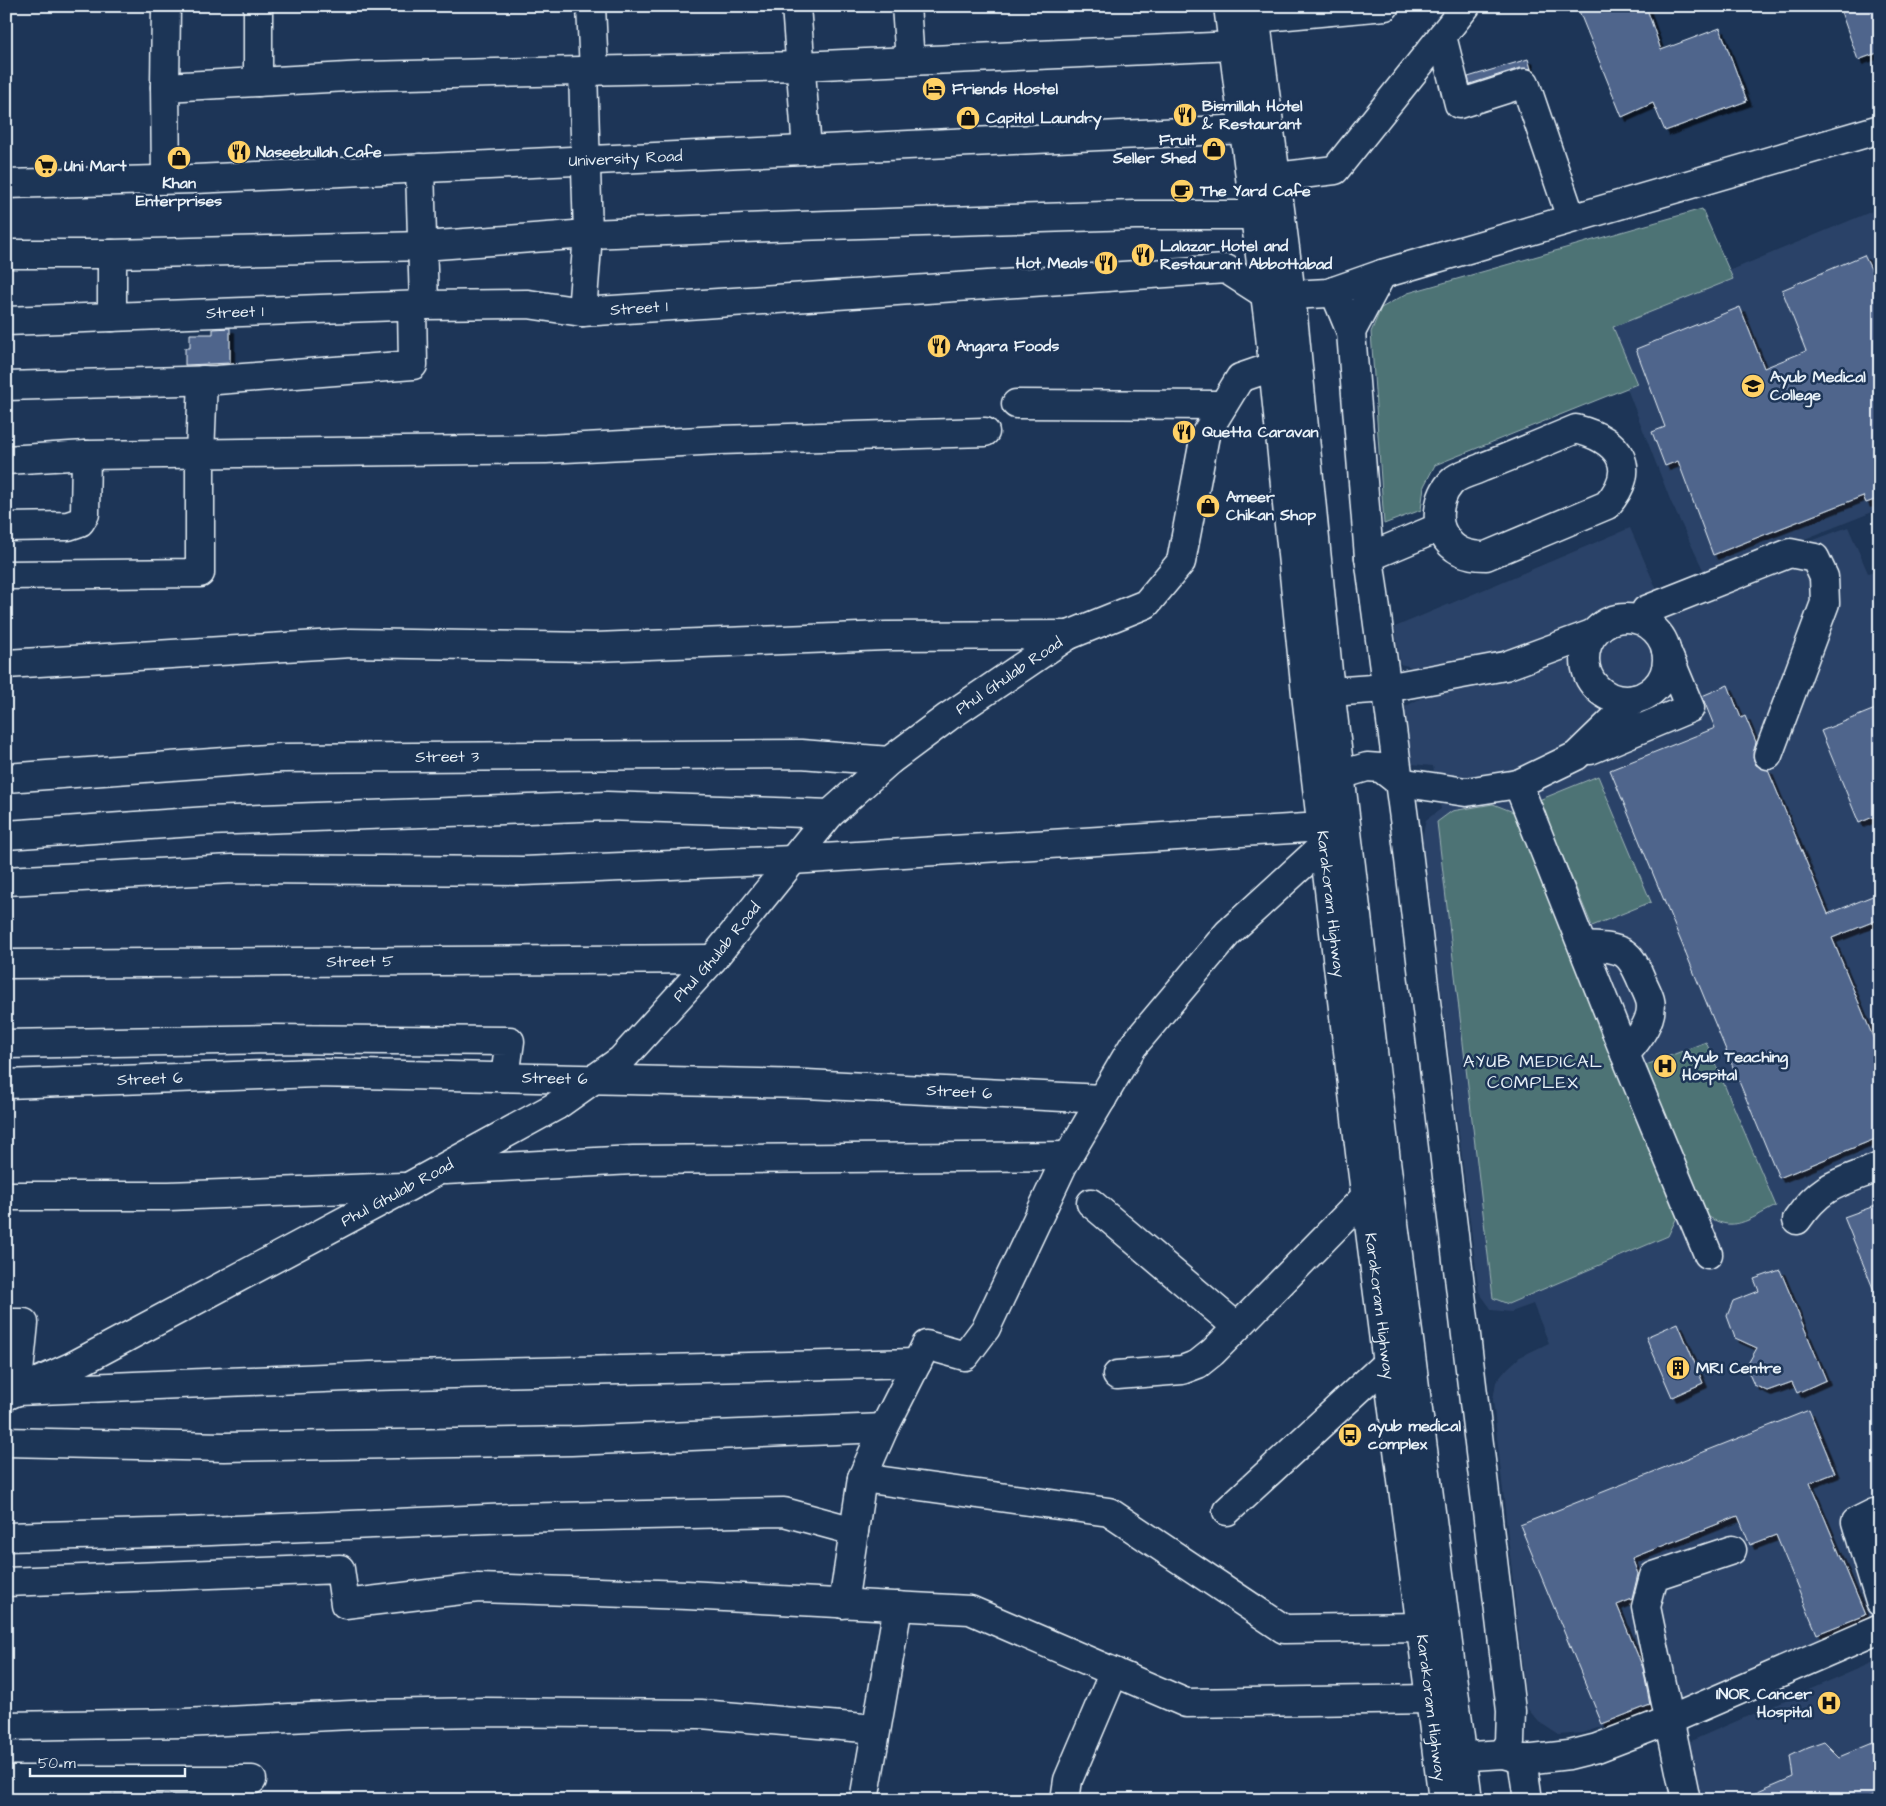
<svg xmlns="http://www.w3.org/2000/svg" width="1886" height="1806" font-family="'Architects Daughter',sans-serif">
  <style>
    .built { fill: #2c4367 }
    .green { fill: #4e7375; stroke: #9bb2b6 }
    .building { fill: #4f658c; stroke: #e8f1f8; filter: url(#shadow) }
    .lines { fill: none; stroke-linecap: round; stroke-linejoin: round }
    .minor-casing { stroke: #e8f1f8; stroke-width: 31 }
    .highway-casing { stroke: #e8f1f8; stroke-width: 31 }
    .minor { stroke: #1d3557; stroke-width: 28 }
    .highway { stroke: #1d3557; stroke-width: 28 }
    .labels { text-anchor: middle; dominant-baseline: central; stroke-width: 5; stroke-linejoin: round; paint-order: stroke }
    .poi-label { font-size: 16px; font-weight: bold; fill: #e8f1f8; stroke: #1d3557; text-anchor: start }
    .street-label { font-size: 16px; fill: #e8f1f8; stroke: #1d3557 }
    .neighbourhood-label { font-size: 18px; letter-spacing: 1px; fill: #e8f1f8; stroke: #1d3557 }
  </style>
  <defs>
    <filter id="shadow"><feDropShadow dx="4.5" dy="4.5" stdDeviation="0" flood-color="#0009"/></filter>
  </defs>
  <rect width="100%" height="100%" fill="#1d3557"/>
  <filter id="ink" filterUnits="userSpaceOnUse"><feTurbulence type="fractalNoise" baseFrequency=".02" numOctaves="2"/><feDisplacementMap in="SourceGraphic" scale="10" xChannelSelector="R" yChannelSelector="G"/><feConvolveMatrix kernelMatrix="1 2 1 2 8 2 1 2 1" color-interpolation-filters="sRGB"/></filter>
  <g filter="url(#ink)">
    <path class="built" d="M1880 208V509L1707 578 1671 502 1602 324Z
      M1848 527 1868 573 1880 569V1614L1657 1709 1582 1733 1559 1735 1539 1722 1527 1708 1493 1400 1496 1382 1508 1368 1520 1357 1549 1343 1533 1304 1511 1312 1492 1310 1479 1292 1422 839 1426 820 1441 809 1433 766 1412 764 1405 707 1428 694 1427 682 1425 670 1400 664 1395 627 1630 528 1661 599Z
      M1880 1659V1800H1668L1664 1754 1677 1747Z"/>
    <path class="green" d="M1702 209 1733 279 1613 327 1637 384 1435 465 1424 486 1421 510 1384 524 1371 332 1381 308 1408 293Z
      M1598 776 1651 902 1592 926 1539 800Z
      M1493 804 1516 813 1677 1217 1668 1236 1508 1304 1493 1298 1437 822 1452 811Z
      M1706 1042 1776 1206C1749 1219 1732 1235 1705 1214L1646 1065Z"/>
    <path class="building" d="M1577 6H1646L1661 50 1720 28 1747 101 1665 131 1653 103 1622 117Z
      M1839 6H1880V52L1858 60Z
      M1528 59 1531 69 1520 68 1470 84 1468 77Z
      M1864 255 1880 287V498L1866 503 1863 496 1713 555 1678 461 1665 466 1652 432 1665 427 1636 349 1740 307 1764 368 1806 351 1782 290Z
      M230 328V363L185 365V348H190V334H213V329Z
      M1728 685 1741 718 1745 716 1756 742 1753 758 1756 765 1768 770 1828 914 1880 893V919L1832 938 1880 1054V1137L1779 1178 1610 770 1715 728 1702 696Z
      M1880 707V814L1859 823 1821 731Z
      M1880 1204V1303H1879L1844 1217Z
      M1780 1270 1826 1380 1797 1393 1792 1382 1767 1391 1754 1385 1746 1367 1757 1348 1735 1338 1727 1316 1733 1301 1759 1291 1754 1279Z
      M1678 1323 1703 1383 1672 1397 1646 1337Z
      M1809 1410 1835 1473 1810 1483 1865 1615 1817 1634 1776 1535 1750 1545 1738 1516 1632 1558 1638 1574 1632 1599 1617 1605 1643 1668 1650 1705 1602 1724 1520 1525Z
      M1880 1740V1793L1864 1800H1739L1793 1777 1790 1756 1807 1748 1824 1742 1839 1757Z"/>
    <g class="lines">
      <g class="minor-casing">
        <g id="minor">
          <path d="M591 6 594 71"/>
          <path d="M796 6 807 150"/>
          <path d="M906 6 910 61"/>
          <path d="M1256 18 1385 6"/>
          <path d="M1442 36 1459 104 1525 83 1571 218"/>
          <path d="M258 82V6"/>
          <path d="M165 87 166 6"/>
          <path d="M420 168 424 305"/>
          <path d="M1276 177 1335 170 1466 6"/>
          <path d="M166 179 165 87 365 76 800 66 1234 46"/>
          <path id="s1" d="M6 184 195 179 1245 129"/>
          <path d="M6 254H112"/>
          <path d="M1334 291 1351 332 1369 557 1405 826 1511 1711 1510 1742 1503 1754"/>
          <path d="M1291 295 1328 293 1382 274 1880 129"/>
          <path d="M582 312 588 234 583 71"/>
          <path d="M112 317V254L423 246 588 234 798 226 1135 215H1255"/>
          <path id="s2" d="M6 321 424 305 528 304 582 312 1226 269 1265 294"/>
          <path d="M1351 332 1382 274"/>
          <path d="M6 386 217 380 413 365 412 306"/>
          <path d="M1016 404 1223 405"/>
          <path d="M1576 429C1619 440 1640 467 1607 505L1486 556C1468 556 1453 552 1444 535 1434 519 1439 492 1455 479 1462 474 1475 471 1483 467 1514 455 1545 442 1576 429Z"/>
          <path d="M6 460 86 455 546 449 720 440 985 432"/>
          <path d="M6 527 68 526 80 522 85 514 86 455"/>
          <path d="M1369 557 1440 527"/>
          <path d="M6 575 200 573V454L203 380"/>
          <path d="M1646 610 1790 553 1815 558 1824 577 1825 603 1768 755"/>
          <circle cx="1626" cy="659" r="41"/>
          <path d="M6 664 351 643 595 647 886 636 1069 635"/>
          <path d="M1330 692 1386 688 1505 666 1592 634"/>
          <path d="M1590 750 1690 708 1666 650"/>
          <path d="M1340 775 1367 767 1381 768 1399 782 1466 792 1518 784 1576 756 1635 699"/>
          <path id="s3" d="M6 778 281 758 801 754 889 761"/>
          <path d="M1518 784 1625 1054 1708 1254"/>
          <path d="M6 835 208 821 607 806 830 814"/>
          <path d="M6 881 232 869 523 871 792 860 1322 827"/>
          <path d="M1583 946C1597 947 1612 946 1624 953 1633 959 1637 970 1641 979 1644 986 1648 993 1650 1000 1655 1019 1637 1041 1625 1054"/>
          <path id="s4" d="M6 964 713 959"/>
          <path d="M6 1044 269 1039 510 1041 505 1077"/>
          <path id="s5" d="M6 1084 316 1073 806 1084 1102 1099"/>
          <path d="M445 1170 633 1160 1068 1156"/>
          <path d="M6 1196H169L402 1187"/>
          <path d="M1091 1203 1237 1327"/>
          <path d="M1797 1220C1823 1183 1840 1183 1880 1167"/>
          <path d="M6 1323H24L17 1391 370 1376 917 1363"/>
          <path d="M1117 1375 1182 1370 1198 1364 1213 1352 1366 1196"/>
          <path id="s6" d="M6 1396 71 1367 408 1187 556 1106 621 1060 713 959 830 814 889 761 948 717 1069 635 1146 604 1181 562 1205 435 1240 378 1272 367"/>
          <path d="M6 1442 224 1447 571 1441 884 1428"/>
          <path d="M862 1478 1109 1512 1284 1629 1421 1627"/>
          <path d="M1227 1511 1387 1363"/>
          <path d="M1880 1513H1874L1856 1522 1880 1602"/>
          <path d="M6 1537 188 1532 511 1518 784 1512 854 1531"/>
          <path d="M6 1582 340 1569 345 1604 478 1588 687 1595 970 1610 1186 1703 1430 1699"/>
          <path d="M843 1604 862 1478 884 1428 926 1345 965 1356 986 1328 1063 1165 1133 1046 1228 933 1324 845"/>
          <path d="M6 1726 184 1723 372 1714 484 1712 701 1714 876 1729"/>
          <path d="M1440 1758 1503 1754 1522 1759H1533L1569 1755 1597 1748 1670 1720 1880 1629"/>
          <path d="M1522 1759 1528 1800"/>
          <path d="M6 1780H252"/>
          <path d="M864 1800 898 1606"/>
          <path d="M1065 1800 1068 1780 1114 1672"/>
          <path d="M1686 1800 1646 1607 1654 1576 1732 1550"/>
        </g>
      </g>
      <g class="highway-casing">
        <g id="highway">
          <path id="s7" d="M1228 6 1269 325 1306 694 1361 1161 1443 1800"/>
          <path d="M1254 6 1291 295 1328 672 1386 1161 1468 1800"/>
        </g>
      </g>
      <use href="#minor" class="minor"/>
      <use href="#highway" class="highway"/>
    </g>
  </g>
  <defs>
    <g id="hotel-disc" transform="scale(1.25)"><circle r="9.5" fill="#ffd166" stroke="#1d3557"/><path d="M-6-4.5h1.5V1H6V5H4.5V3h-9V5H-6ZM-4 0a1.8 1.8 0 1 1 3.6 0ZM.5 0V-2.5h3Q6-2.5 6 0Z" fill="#111"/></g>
    <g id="restaurant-disc" transform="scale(1.25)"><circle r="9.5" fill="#ffd166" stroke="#1d3557"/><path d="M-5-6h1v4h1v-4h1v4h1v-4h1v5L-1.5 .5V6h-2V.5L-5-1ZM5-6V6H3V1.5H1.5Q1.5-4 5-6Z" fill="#111"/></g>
    <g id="shop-disc" transform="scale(1.25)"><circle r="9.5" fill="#ffd166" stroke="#1d3557"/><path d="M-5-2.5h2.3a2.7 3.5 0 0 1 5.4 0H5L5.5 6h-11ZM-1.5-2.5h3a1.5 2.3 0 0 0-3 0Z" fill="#111"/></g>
    <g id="supermarket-disc" transform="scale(1.25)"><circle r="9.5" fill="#ffd166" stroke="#1d3557"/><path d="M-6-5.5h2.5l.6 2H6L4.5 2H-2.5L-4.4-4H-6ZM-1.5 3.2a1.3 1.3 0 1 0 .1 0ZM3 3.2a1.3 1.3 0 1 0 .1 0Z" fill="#111"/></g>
    <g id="cafe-disc" transform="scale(1.25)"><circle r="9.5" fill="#ffd166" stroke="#1d3557"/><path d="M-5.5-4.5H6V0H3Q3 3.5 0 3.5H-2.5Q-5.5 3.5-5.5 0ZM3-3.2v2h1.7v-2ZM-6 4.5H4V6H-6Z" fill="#111"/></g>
    <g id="university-disc" transform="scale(1.25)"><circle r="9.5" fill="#ffd166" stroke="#1d3557"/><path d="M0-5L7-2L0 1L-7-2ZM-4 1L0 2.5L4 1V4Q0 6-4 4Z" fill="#111"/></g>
    <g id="hospital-disc" transform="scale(1.25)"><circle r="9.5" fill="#ffd166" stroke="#1d3557"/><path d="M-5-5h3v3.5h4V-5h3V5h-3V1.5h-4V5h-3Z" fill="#111"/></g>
    <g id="building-disc" transform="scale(1.25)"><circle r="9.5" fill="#ffd166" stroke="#1d3557"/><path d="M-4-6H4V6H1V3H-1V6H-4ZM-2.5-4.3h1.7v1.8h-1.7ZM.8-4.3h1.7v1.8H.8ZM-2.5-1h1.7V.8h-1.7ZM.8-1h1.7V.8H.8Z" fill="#111"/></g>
    <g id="bus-disc" transform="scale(1.25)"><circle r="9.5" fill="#ffd166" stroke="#1d3557"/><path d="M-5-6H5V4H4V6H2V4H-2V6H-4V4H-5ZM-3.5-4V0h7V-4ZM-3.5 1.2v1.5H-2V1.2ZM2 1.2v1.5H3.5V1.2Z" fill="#111"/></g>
  </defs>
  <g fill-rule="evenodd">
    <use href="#hotel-disc" x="934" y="89"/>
    <use href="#restaurant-disc" x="1185" y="115"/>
    <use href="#shop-disc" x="968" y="118"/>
    <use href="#shop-disc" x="1214" y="149"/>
    <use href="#restaurant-disc" x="239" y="152"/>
    <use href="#shop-disc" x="179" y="158"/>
    <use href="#supermarket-disc" x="46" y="166"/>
    <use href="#cafe-disc" x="1182" y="191"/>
    <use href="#restaurant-disc" x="1143" y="255"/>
    <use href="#restaurant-disc" x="1106" y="263"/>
    <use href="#restaurant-disc" x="939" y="346"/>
    <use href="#university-disc" x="1753" y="386"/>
    <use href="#restaurant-disc" x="1184" y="432"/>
    <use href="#shop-disc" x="1208" y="506"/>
    <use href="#hospital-disc" x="1665" y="1066"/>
    <use href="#building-disc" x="1678" y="1368"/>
    <use href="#bus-disc" x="1350" y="1435"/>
    <use href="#hospital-disc" x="1829" y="1703"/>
  </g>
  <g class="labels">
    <g class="poi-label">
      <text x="952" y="89">Friends Hostel</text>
      <text x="1202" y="106">Bismillah Hotel<tspan x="1202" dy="18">&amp; Restaurant</tspan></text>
      <text x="986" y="118">Capital Laundry</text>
      <text x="1196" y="140" text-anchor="end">Fruit<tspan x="1196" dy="18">Seller Shed</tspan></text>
      <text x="256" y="152">Naseebullah Cafe</text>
      <text x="64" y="166">Uni Mart</text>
      <text x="179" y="183" text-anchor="middle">Khan<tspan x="179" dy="18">Enterprises</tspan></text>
      <text x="1200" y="191">The Yard Cafe</text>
      <text x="1160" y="246">Lalazar Hotel and<tspan x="1160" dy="18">Restaurant Abbottabad</tspan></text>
      <text x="1088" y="263" text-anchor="end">Hot Meals</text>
      <text x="956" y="346">Angara Foods</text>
      <text x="1770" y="377">Ayub Medical<tspan x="1770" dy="18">College</tspan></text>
      <text x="1202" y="432">Quetta Caravan</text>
      <text x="1226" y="497">Ameer<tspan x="1226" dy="18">Chikan Shop</tspan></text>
      <text x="1682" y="1057">Ayub Teaching<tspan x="1682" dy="18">Hospital</tspan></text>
      <text x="1696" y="1368">MRI Centre</text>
      <text x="1368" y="1426">ayub medical<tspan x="1368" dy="18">complex</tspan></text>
      <text x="1812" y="1694" text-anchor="end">INOR Cancer<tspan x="1812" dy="18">Hospital</tspan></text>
    </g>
    <g class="street-label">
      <text stroke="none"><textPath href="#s1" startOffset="620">University Road</textPath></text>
      <text stroke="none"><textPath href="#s2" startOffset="634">Street 1</textPath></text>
      <text stroke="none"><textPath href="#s2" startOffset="229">Street 1</textPath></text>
      <text stroke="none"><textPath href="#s6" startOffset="1251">Phul Ghulab Road</textPath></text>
      <text stroke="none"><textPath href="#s3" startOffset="442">Street 3</textPath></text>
      <text stroke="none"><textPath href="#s7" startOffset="904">Karakoram Highway</textPath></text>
      <text stroke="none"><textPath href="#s6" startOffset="846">Phul Ghulab Road</textPath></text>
      <text stroke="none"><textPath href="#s4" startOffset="354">Street 5</textPath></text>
      <text stroke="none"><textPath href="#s5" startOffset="549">Street 6</textPath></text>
      <text stroke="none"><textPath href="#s5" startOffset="144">Street 6</textPath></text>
      <text stroke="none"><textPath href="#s5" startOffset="954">Street 6</textPath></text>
      <text stroke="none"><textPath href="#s6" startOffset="441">Phul Ghulab Road</textPath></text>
      <text stroke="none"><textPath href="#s7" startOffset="1309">Karakoram Highway</textPath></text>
      <text stroke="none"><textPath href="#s7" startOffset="1714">Karakoram Highway</textPath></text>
    </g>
    <g class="neighbourhood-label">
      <text x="1533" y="1061">AYUB MEDICAL<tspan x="1533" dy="21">COMPLEX</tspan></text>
    </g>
  </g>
  <rect width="1886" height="1806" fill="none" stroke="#1d3557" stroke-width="25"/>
  <rect x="12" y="12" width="1861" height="1781" fill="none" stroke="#e8f1f8" stroke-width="2" filter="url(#ink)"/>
  <path d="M30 1768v8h155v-8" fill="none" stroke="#e8f1f8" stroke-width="2.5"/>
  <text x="38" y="1768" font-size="15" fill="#e8f1f8" stroke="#1d3557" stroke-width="4" paint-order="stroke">50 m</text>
</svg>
